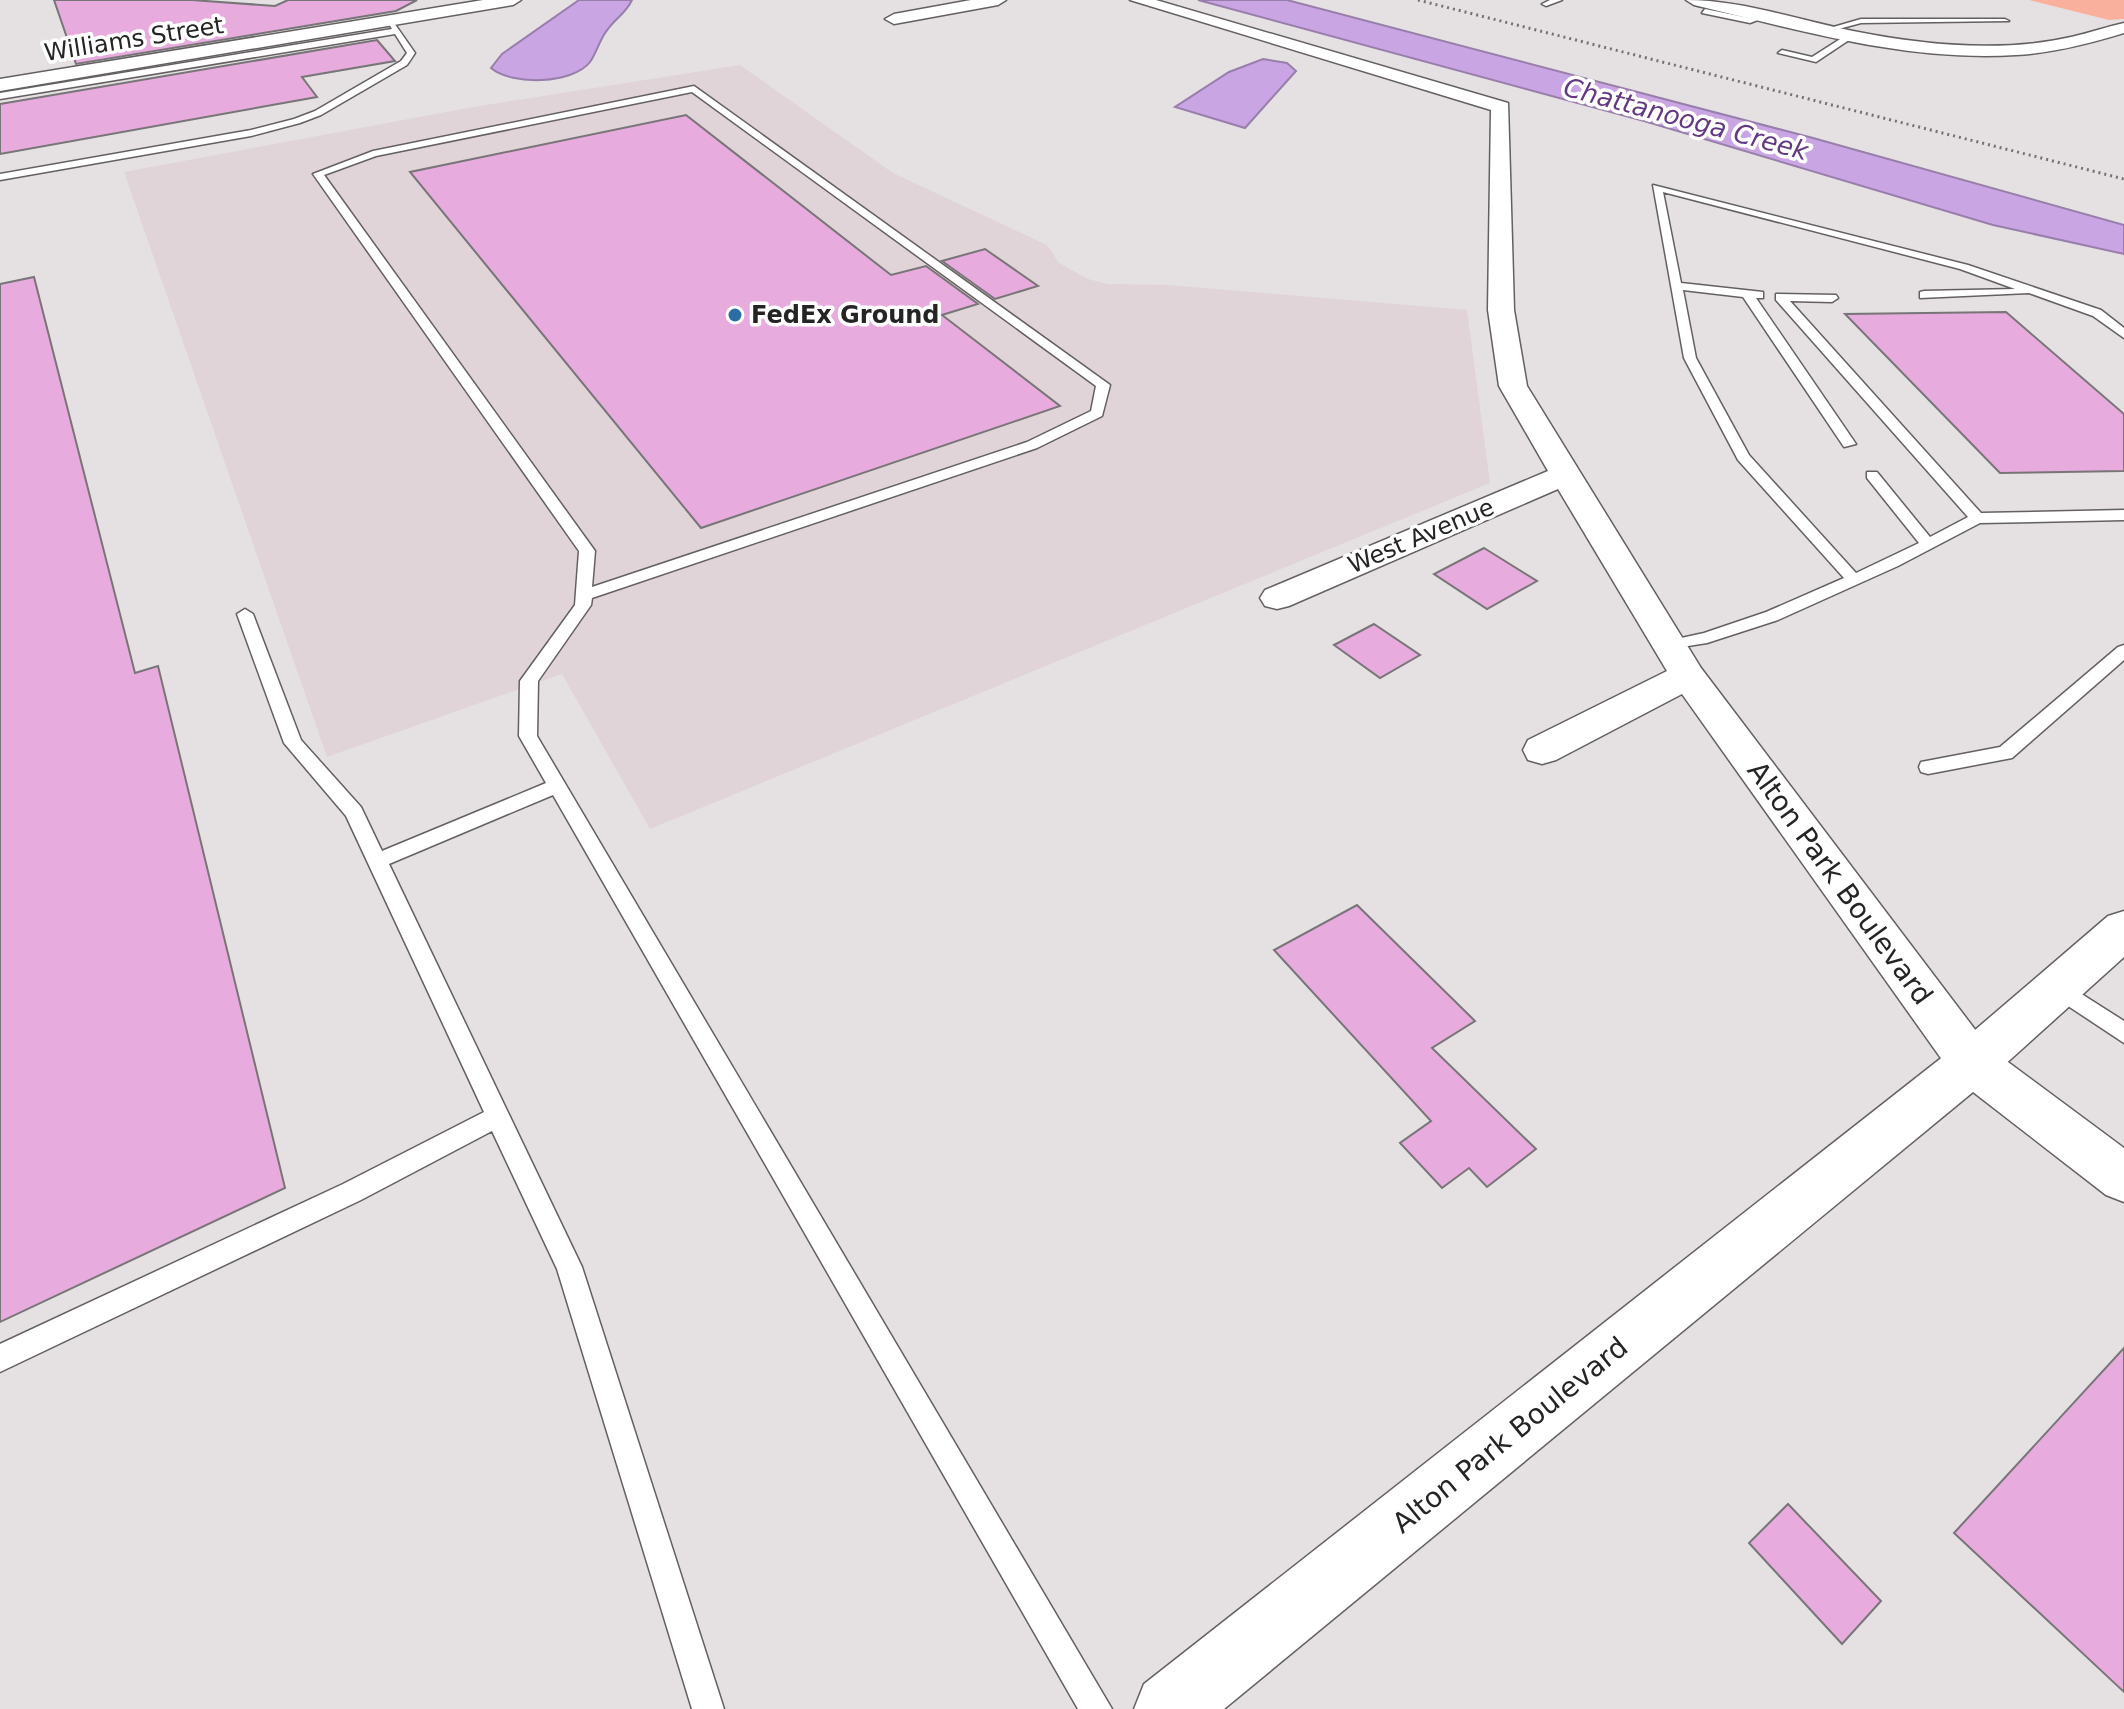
<svg xmlns="http://www.w3.org/2000/svg" width="2124" height="1709" font-family="'DejaVu Sans',sans-serif">
  <style>
    .built { fill: #e0d4d8 }
    .green { fill: #f9b19d }
    .water { fill: #caa5e4; stroke: #987eaa; stroke-width: 2 }
    .building { fill: #e7abdd; stroke: #777577; stroke-width: 2 }
    .lines { fill: none; stroke-linecap: round; stroke-linejoin: round }
    .lane-casing { stroke: #646061; stroke-width: 3 }
    .street-casing { stroke: #646061; stroke-width: 3 }
    .secondary-casing { stroke: #646061; stroke-width: 3 }
    .lane { fill: #fff; fill-rule: evenodd }
    .street { fill: #fff; fill-rule: evenodd }
    .secondary { fill: #fff; fill-rule: evenodd }
    .rail { stroke: #757273; stroke-width: 3; stroke-dasharray: 2 4; stroke-linecap: butt }
    .poi-dot { fill: #2b6ea4; stroke: #fff; stroke-width: 3 }
    .labels { text-anchor: middle; dominant-baseline: central; stroke-width: 7; stroke-linejoin: round; paint-order: stroke }
    .far-street-label { font-size: 24px; fill: #252424; stroke: #fff }
    .far-poi-label { font-size: 24px; font-weight: bold; fill: #252424; stroke: #fff; text-anchor: start }
    .far-water-label { font-size: 26px; font-style: italic; fill: #653882; stroke: #fff }
    .street-label { font-size: 28px; fill: #252424; stroke: #fff }
  </style>
  <rect width="100%" height="100%" fill="#e5e1e2"/>
  <path class="built" d="M740 65 893 173 1047 245 1059 263 1088 279 1108 284 1168 285 1467 310 1490 483 650 829 562 674 327 757 124 172 473 107Z"/>
  <path class="green" d="M2029 0H2124V19L2109 20Z"/>
  <path class="water" d="M579 0H632C626 13 616 18 608 29 600 38 597 52 590 62 573 84 512 86 491 68L502 54Z
    M1198 0H1287L1813 138 2124 225V254L1993 225 1644 121Z
    M1263 59 1287 63 1296 71 1245 128 1175 107 1229 72Z"/>
  <path class="building" d="M54 0H192L275 6 288 0H417L396 11 76 64Z
    M377 40 395 61 302 77 317 97 0 154V104Z
    M686 115 891 275 926 266 978 304 942 315 1060 406 701 528 410 172Z
    M985 249 1038 286 995 299 942 261Z
    M34 277 135 673 158 666 285 1188 0 1322V284Z
    M2006 312 2124 414V471L2000 473 1845 314Z
    M1484 548 1537 581 1487 609 1434 574Z
    M1374 624 1420 655 1380 678 1334 645Z
    M1357 905 1475 1021 1432 1048 1536 1149 1487 1187 1469 1168 1442 1188 1400 1143 1431 1121 1274 950Z
    M2124 1348V1692L1954 1533Z
    M1788 1504 1881 1601 1842 1644 1749 1543Z"/>
  <g class="lines">
    <g class="lane-casing">
      <path id="lane" d="M1550 0H1562L1546 6 1542 4Z
        M1705 9 1749 18 1764 14 1768 16 1750 23 1702 13Z
        M1861 19H2005L2009 21 1861 23 1827 32 1823 30Z
        M392 20 415 53 407 65 321 115 300 123 251 136 0 180V174L251 130 294 119 315 111 401 61 407 53 395 34 0 99V93L392 29 388 22Z
        M1848 34 1855 36 1816 62 1778 53 1782 50 1812 57Z
        M694 86 1110 385 1102 416 1037 448 592 598 591 605 538 681 537 736 1112 1709H1078L553 795 389 864 582 1267 724 1709H692L557 1269 492 1131 361 1200 0 1372V1344L343 1184 484 1112 346 816 284 743 237 614 245 609 253 614 301 740 361 807 382 851 546 783 519 736 520 681 575 605 579 551 313 174 373 151ZM692 92 1096 386 1091 411 1027 442 592 587 595 551 324 175 376 156Z
        M1653 185 1968 265 2101 310 2124 328V338L2093 316 2029 293 1920 298V292L1924 291 2015 289 1960 269 1663 192 1681 283 1763 292V298H1756L1856 444 1844 447 1743 297 1683 290 1696 358 1749 455 1856 573 1919 543 1867 478V472H1877L1930 537 1968 517 1776 300V294L1836 295 1838 298 1832 302 1790 301 1981 513 2124 510V520L1980 523 1898 566 1778 620 1707 643 1663 650V642L1704 633 1766 612 1844 578 1738 460 1684 358Z
        M2124 645V660L2012 758 1928 774 1921 772 1919 767 1921 762 2000 747 2118 647Z
        M2058 979 2124 1021V1043L2050 994 2047 988 2050 982Z"/>
    </g>
    <g class="street-casing">
      <path id="street" d="M483 0H521L513 5 0 91V79Z
        M971 0H1006L998 5 894 24 885 19 894 14Z
        M1130 0H1156L1508 103 1514 310 1527 386 1701 668 1989 1048 2124 1148V1202L2106 1195 1955 1078 1682 694 1556 760 1542 764 1528 760 1523 750 1528 740 1667 671 1558 489 1289 606 1277 609 1265 606 1260 598 1265 590 1548 471 1499 386 1488 310 1491 110Z
        M1686 0C1742 0 1798 20 1853 31 1923 45 2001 53 2071 37 2089 33 2106 27 2124 23V33C2088 44 2053 53 2016 55 1907 62 1799 30 1694 5Z"/>
    </g>
    <g class="secondary-casing">
      <path id="secondary" d="M2124 911V957L1990 1078 1224 1709H1134L1144 1684 1954 1048 2108 916Z"/>
    </g>
    <use href="#lane" class="lane"/>
    <use href="#street" class="street"/>
    <use href="#secondary" class="secondary"/>
    <path class="rail" d="M1418 0 2124 179"/>
  </g>
  <circle class="poi-dot" cx="735" cy="315" r="8"/>
  <g class="labels">
    <g class="far-street-label">
      <text transform="translate(134 39) rotate(-9)">Williams Street</text>
      <text transform="translate(1421 536) rotate(-23)">West Avenue</text>
    </g>
    <g class="far-poi-label">
      <text x="751" y="315">FedEx Ground</text>
    </g>
    <g class="far-water-label">
      <text transform="translate(1686 119) rotate(15)">Chattanooga Creek</text>
    </g>
    <g class="street-label">
      <text transform="translate(1840 883) rotate(54)">Alton Park Boulevard</text>
      <text transform="translate(1510 1435) rotate(-39)">Alton Park Boulevard</text>
    </g>
  </g>
</svg>
